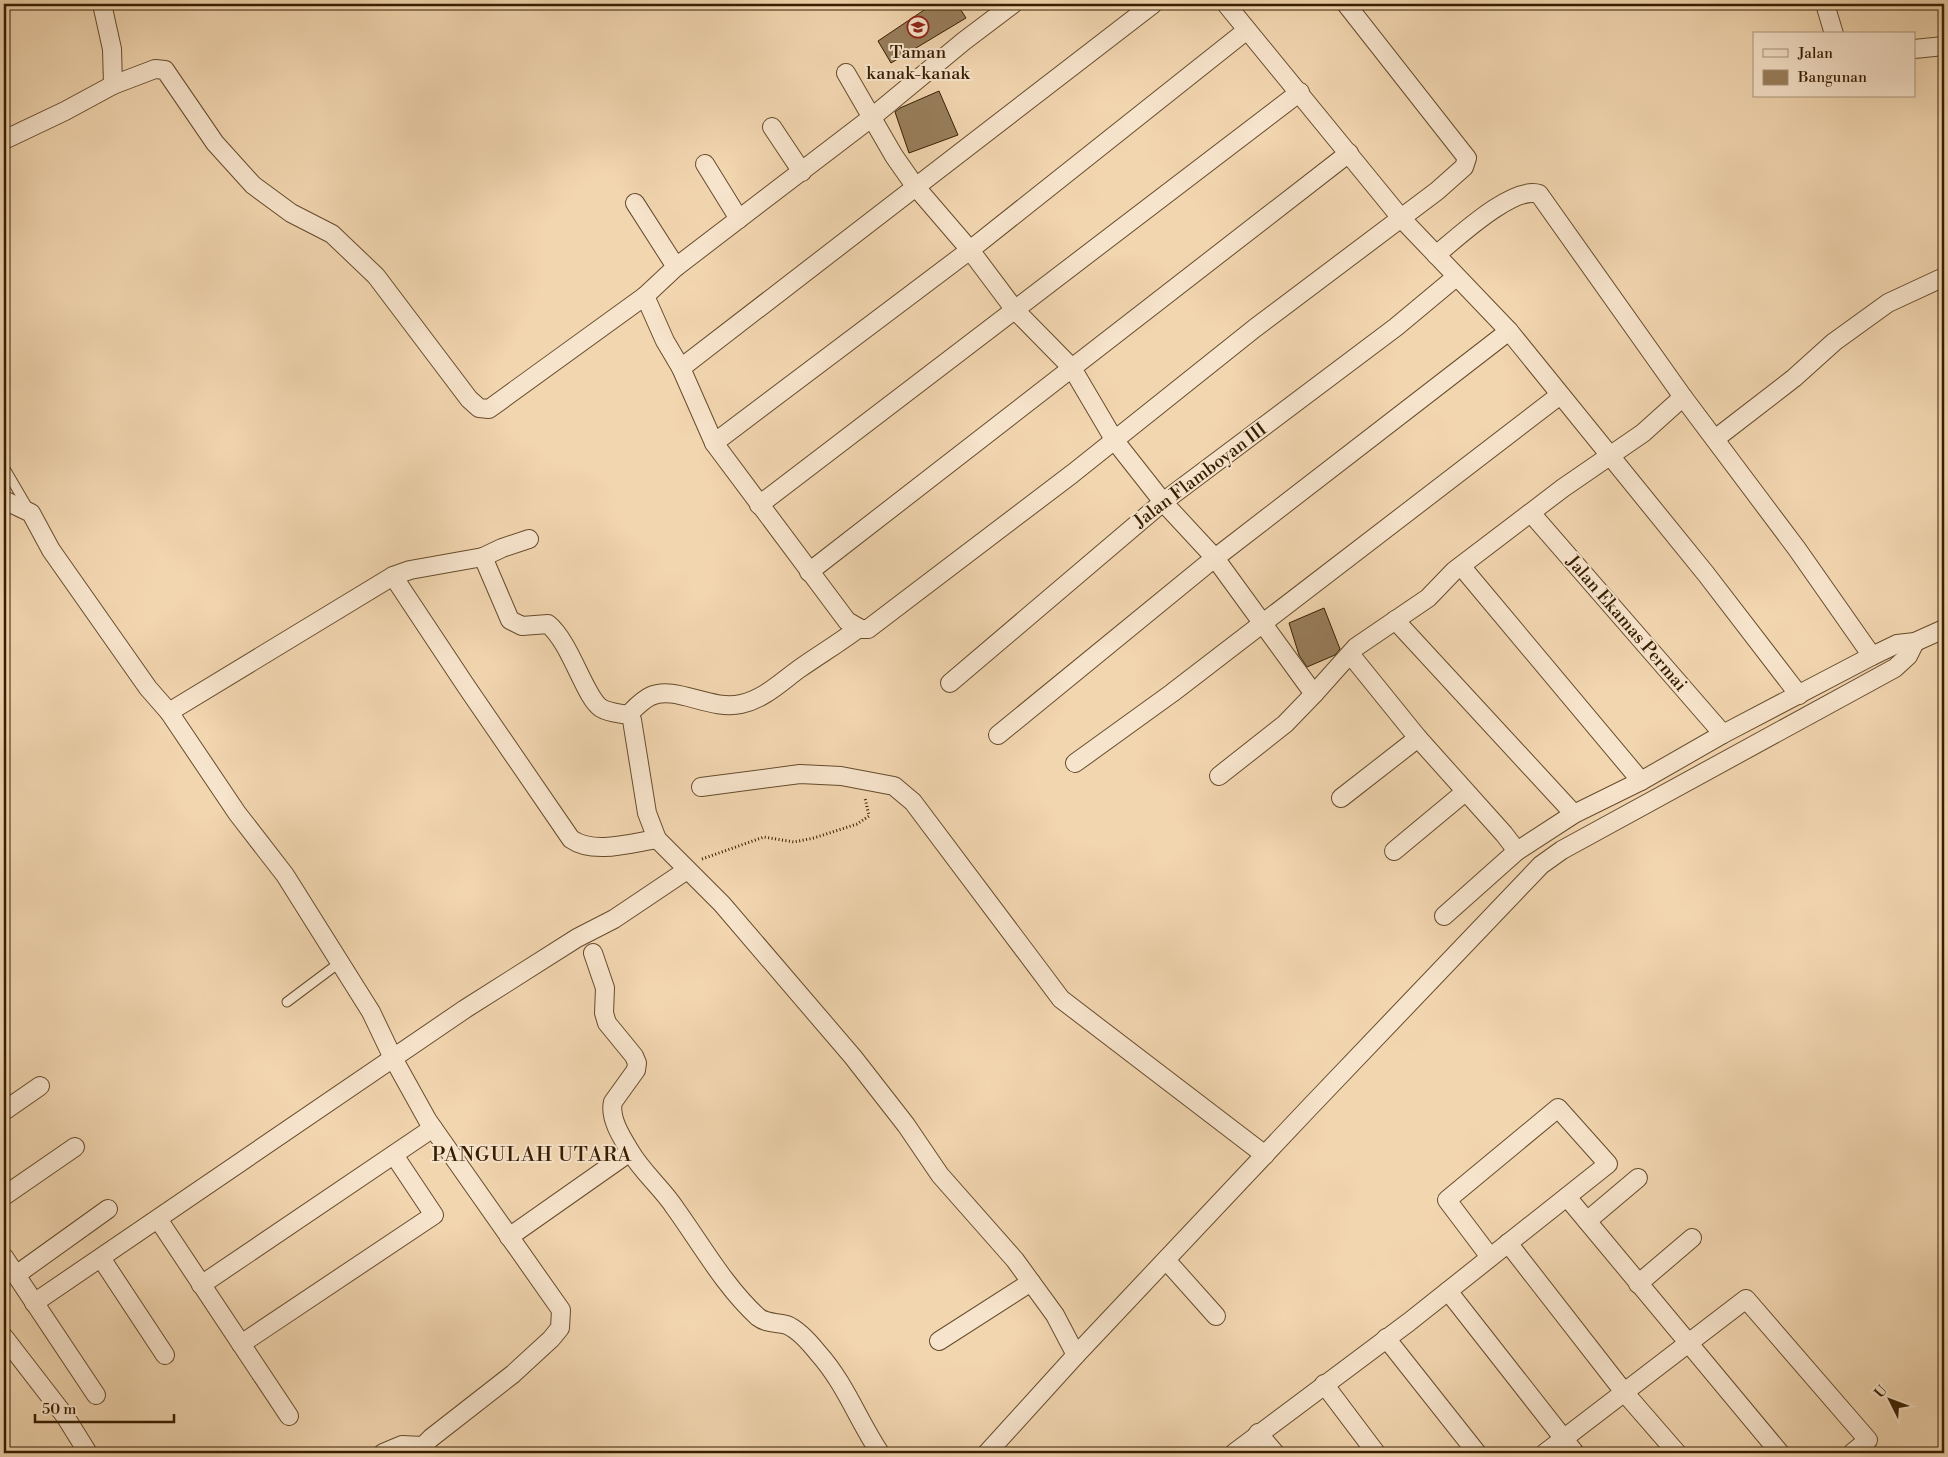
<svg xmlns="http://www.w3.org/2000/svg" width="1948" height="1457" font-family="'Libre Bodoni',serif">
<rect width="100%" height="100%" fill="#f2d6b0"/>
<filter id="stains"><feTurbulence type="fractalNoise" baseFrequency=".004" numOctaves="4"/><feColorMatrix values="0 0 0 0 .2 0 0 0 0 .09 0 0 0 0 .02 0 0 0 .5 -.17"/></filter>
<radialGradient id="worn" r=".72"><stop offset=".6" stop-color="#630" stop-opacity="0"/><stop offset="1" stop-color="#630" stop-opacity=".3"/></radialGradient>
<g fill="#987e5c" stroke="#371e00">
<path d="M933,4H957L966,18L891,63L878,41Z"/>
<path d="M939,91L958,135L909,153L895,112L900,108Z"/>
<path d="M1324,608L1340,649L1335,655L1307,667L1299,655L1289,623Z"/>
</g>
<g fill="none" stroke-linecap="round" stroke-linejoin="round">
<g stroke="#664c2c" stroke-width="11">
<g id="service">
<path d="M4,467L28,508"/>
<path d="M287,1002L339,963"/>
</g>
</g>
<g stroke="#664c2c" stroke-width="20">
<g id="minor">
<path d="M1226,4L1401,218L1509,331L1706,574L1799,695"/>
<path d="M1825,4L1834,34"/>
<path d="M1914,49L1944,46"/>
<path d="M846,73L894,156L915,186L970,250L1015,310L1072,368L1115,441L1163,502L1215,558L1314,694L1285,724L1219,776"/>
<path d="M113,85L155,69L165,70L215,143L253,185L291,213L332,234L376,276L469,399L479,408L489,409L645,296L676,267L871,118L964,41L1013,4"/>
<path d="M772,127L802,172"/>
<path d="M4,140L65,111L113,85L112,49L102,4"/>
<path d="M705,164L739,219"/>
<path d="M635,203L676,267"/>
<path d="M1436,255C1457,238 1513,185 1539,194L1683,397L1797,549L1872,656"/>
<path d="M645,296L665,341L681,368L714,443L847,621L861,629H868L1072,474L1255,328L1437,191L1464,167L1467,158L1463,153L1346,4"/>
<path d="M681,368L1153,4"/>
<path d="M1715,439L1794,378L1834,342L1888,303L1944,277"/>
<path d="M714,443L970,250L1247,30"/>
<path d="M4,500L31,513L51,550L77,587L148,688L169,712L237,813L285,875L371,1012L393,1058L428,1121L561,1310L560,1328L551,1339L513,1374L431,1438L423,1446V1453"/>
<path d="M759,505L1300,92"/>
<path d="M1531,513L1723,734"/>
<path d="M483,557L510,620L522,626L548,624C571,643 585,698 601,708C609,713 619,713 628,715L632,720L647,813L657,839L722,904L853,1057L906,1125L940,1175L1015,1260L1055,1315L1076,1355"/>
<path d="M1461,566L1641,781"/>
<path d="M809,572L1349,153"/>
<path d="M393,576L466,686L571,839C594,855 631,843 657,839"/>
<path d="M1395,620L1574,814"/>
<path d="M1350,654L1418,738"/>
<path d="M950,683L1163,502L1396,327L1456,277"/>
<path d="M1314,694L1356,647L1428,598L1454,571L1563,488L1643,433L1683,397"/>
<path d="M169,712L393,576L410,570L483,557L502,548L529,539"/>
<path d="M628,715C635,708 642,700 651,696C675,685 711,711 741,704C764,699 781,682 799,669C819,655 839,643 859,628"/>
<path d="M998,735L1206,565L1509,331"/>
<path d="M1075,763L1172,693L1560,395"/>
<path d="M701,787L800,774L841,776L894,786L913,802L1061,999L1265,1155"/>
<path d="M1341,798L1418,738L1504,834L1517,851L1444,916"/>
<path d="M1394,851L1465,792"/>
<path d="M1517,851L1574,814L1641,781L1723,734L1872,656L1897,644L1915,642L1944,629"/>
<path d="M593,953L605,988L604,1013L607,1023L634,1056L637,1063L636,1070L613,1102C609,1118 622,1138 630,1151C642,1172 662,1188 675,1208C701,1244 725,1287 758,1317C767,1324 777,1322 787,1325C799,1330 810,1343 818,1353C845,1383 858,1420 880,1453"/>
<path d="M4,1111L40,1086"/>
<path d="M4,1196L75,1147"/>
<path d="M1567,1197L1780,1453"/>
<path d="M158,1219L289,1416"/>
<path d="M1587,1221L1638,1178"/>
<path d="M509,1237L630,1152"/>
<path d="M1508,1243L1624,1392L1677,1453"/>
<path d="M4,1257L96,1395"/>
<path d="M101,1258L165,1355"/>
<path d="M1166,1260L1216,1316"/>
<path d="M16,1275L108,1209"/>
<path d="M1638,1284L1692,1238"/>
<path d="M201,1285L433,1128"/>
<path d="M1448,1291L1575,1453"/>
<path d="M34,1303L465,1009L577,938L614,919L687,870"/>
<path d="M4,1337L65,1416L88,1453"/>
<path d="M1386,1338L1477,1453"/>
<path d="M939,1341L1031,1282"/>
<path d="M241,1344L434,1215L394,1155"/>
<path d="M1324,1384L1376,1453"/>
<path d="M1258,1433L1275,1453"/>
<path d="M383,1453L402,1445L423,1446"/>
<path d="M987,1453L1076,1355L1307,1110L1541,865L1562,850L1895,668L1908,656L1915,642"/>
<path d="M1234,1453L1409,1322L1608,1164L1558,1108L1447,1200L1490,1257"/>
<path d="M1545,1453L1746,1299L1868,1440L1852,1453"/>
</g>
</g>
<path stroke="#371e00" stroke-width="3" stroke-dasharray="1 2.5" stroke-linecap="butt" d="M702,859L764,837L794,842L814,838L857,824L869,816L865,798"/>
<use href="#service" stroke="#f7e4cc" stroke-width="9"/>
<use href="#minor" stroke="#f7e4cc" stroke-width="18"/>
</g>
<defs>
<g id="school-ring" transform="scale(1.125)"><circle r="9.5" fill="#f7e4cc" stroke="#8f2418" stroke-width="1.5"/><path d="M0-5L7-2L0 1L-7-2ZM-4 1L0 2.5L4 1V4Q0 6-4 4Z" fill="#8f2418"/></g>
</defs>
<g fill-rule="evenodd">
<use href="#school-ring" x="918" y="27"/>
</g>
<g text-anchor="middle" stroke-width="4" stroke-linejoin="round" paint-order="stroke">
<g font-size="18" fill="#371e00" stroke="#f7e4cc">
<text x="918" y="58">Taman<tspan x="918" dy="21">kanak-kanak</tspan></text>
</g>
<g font-size="18" fill="#371e00" stroke="#f7e4cc">
<text transform="translate(1200 475) rotate(-37)" y="6">Jalan Flamboyan III</text>
<text transform="translate(1627 623) rotate(49)" y="6">Jalan Ekamas Permai</text>
</g>
<g font-size="20" letter-spacing="1" fill="#371e00" stroke="#f7e4cc">
<text x="532" y="1161">PANGULAH UTARA</text>
</g>
</g>
<rect width="1948" height="1457" fill="none" stroke="#f2d6b0" stroke-width="20"/>
<rect x="5" y="5" width="1938" height="1447" fill="none" stroke="#371e00" stroke-width="2.5"/>
<rect x="10" y="10" width="1928" height="1437" fill="none" stroke="#371e00"/>
<rect x="1753" y="32" width="162" height="65" fill="#f7e4cc" stroke="#aa957a"/>
<rect x="1763" y="49" width="25" height="8" fill="#f7e4cc" stroke="#aa957a"/>
<text x="1798" y="58" font-size="15" fill="#371e00">Jalan</text>
<rect x="1763" y="70" width="25" height="15" fill="#987e5c" stroke="#aa957a"/>
<text x="1798" y="82" font-size="15" fill="#371e00">Bangunan</text>
<g transform="translate(1890 1400) rotate(312)" stroke="#f7e4cc" stroke-width="4" paint-order="stroke">
<path d="M0-4L9 19L0 12L-9 19Z" fill="#371e00"/>
<text y="-8" font-size="14" font-weight="bold" text-anchor="middle" fill="#371e00">U</text>
</g>
<path d="M35 1414v8h139v-8" fill="none" stroke="#371e00" stroke-width="2.5"/>
<text x="42" y="1414" font-size="15" fill="#371e00" stroke="#f7e4cc" stroke-width="4" paint-order="stroke">50 m</text>
<rect width="100%" height="100%" filter="url(#stains)"/>
<rect width="100%" height="100%" fill="url(#worn)"/>
</svg>
